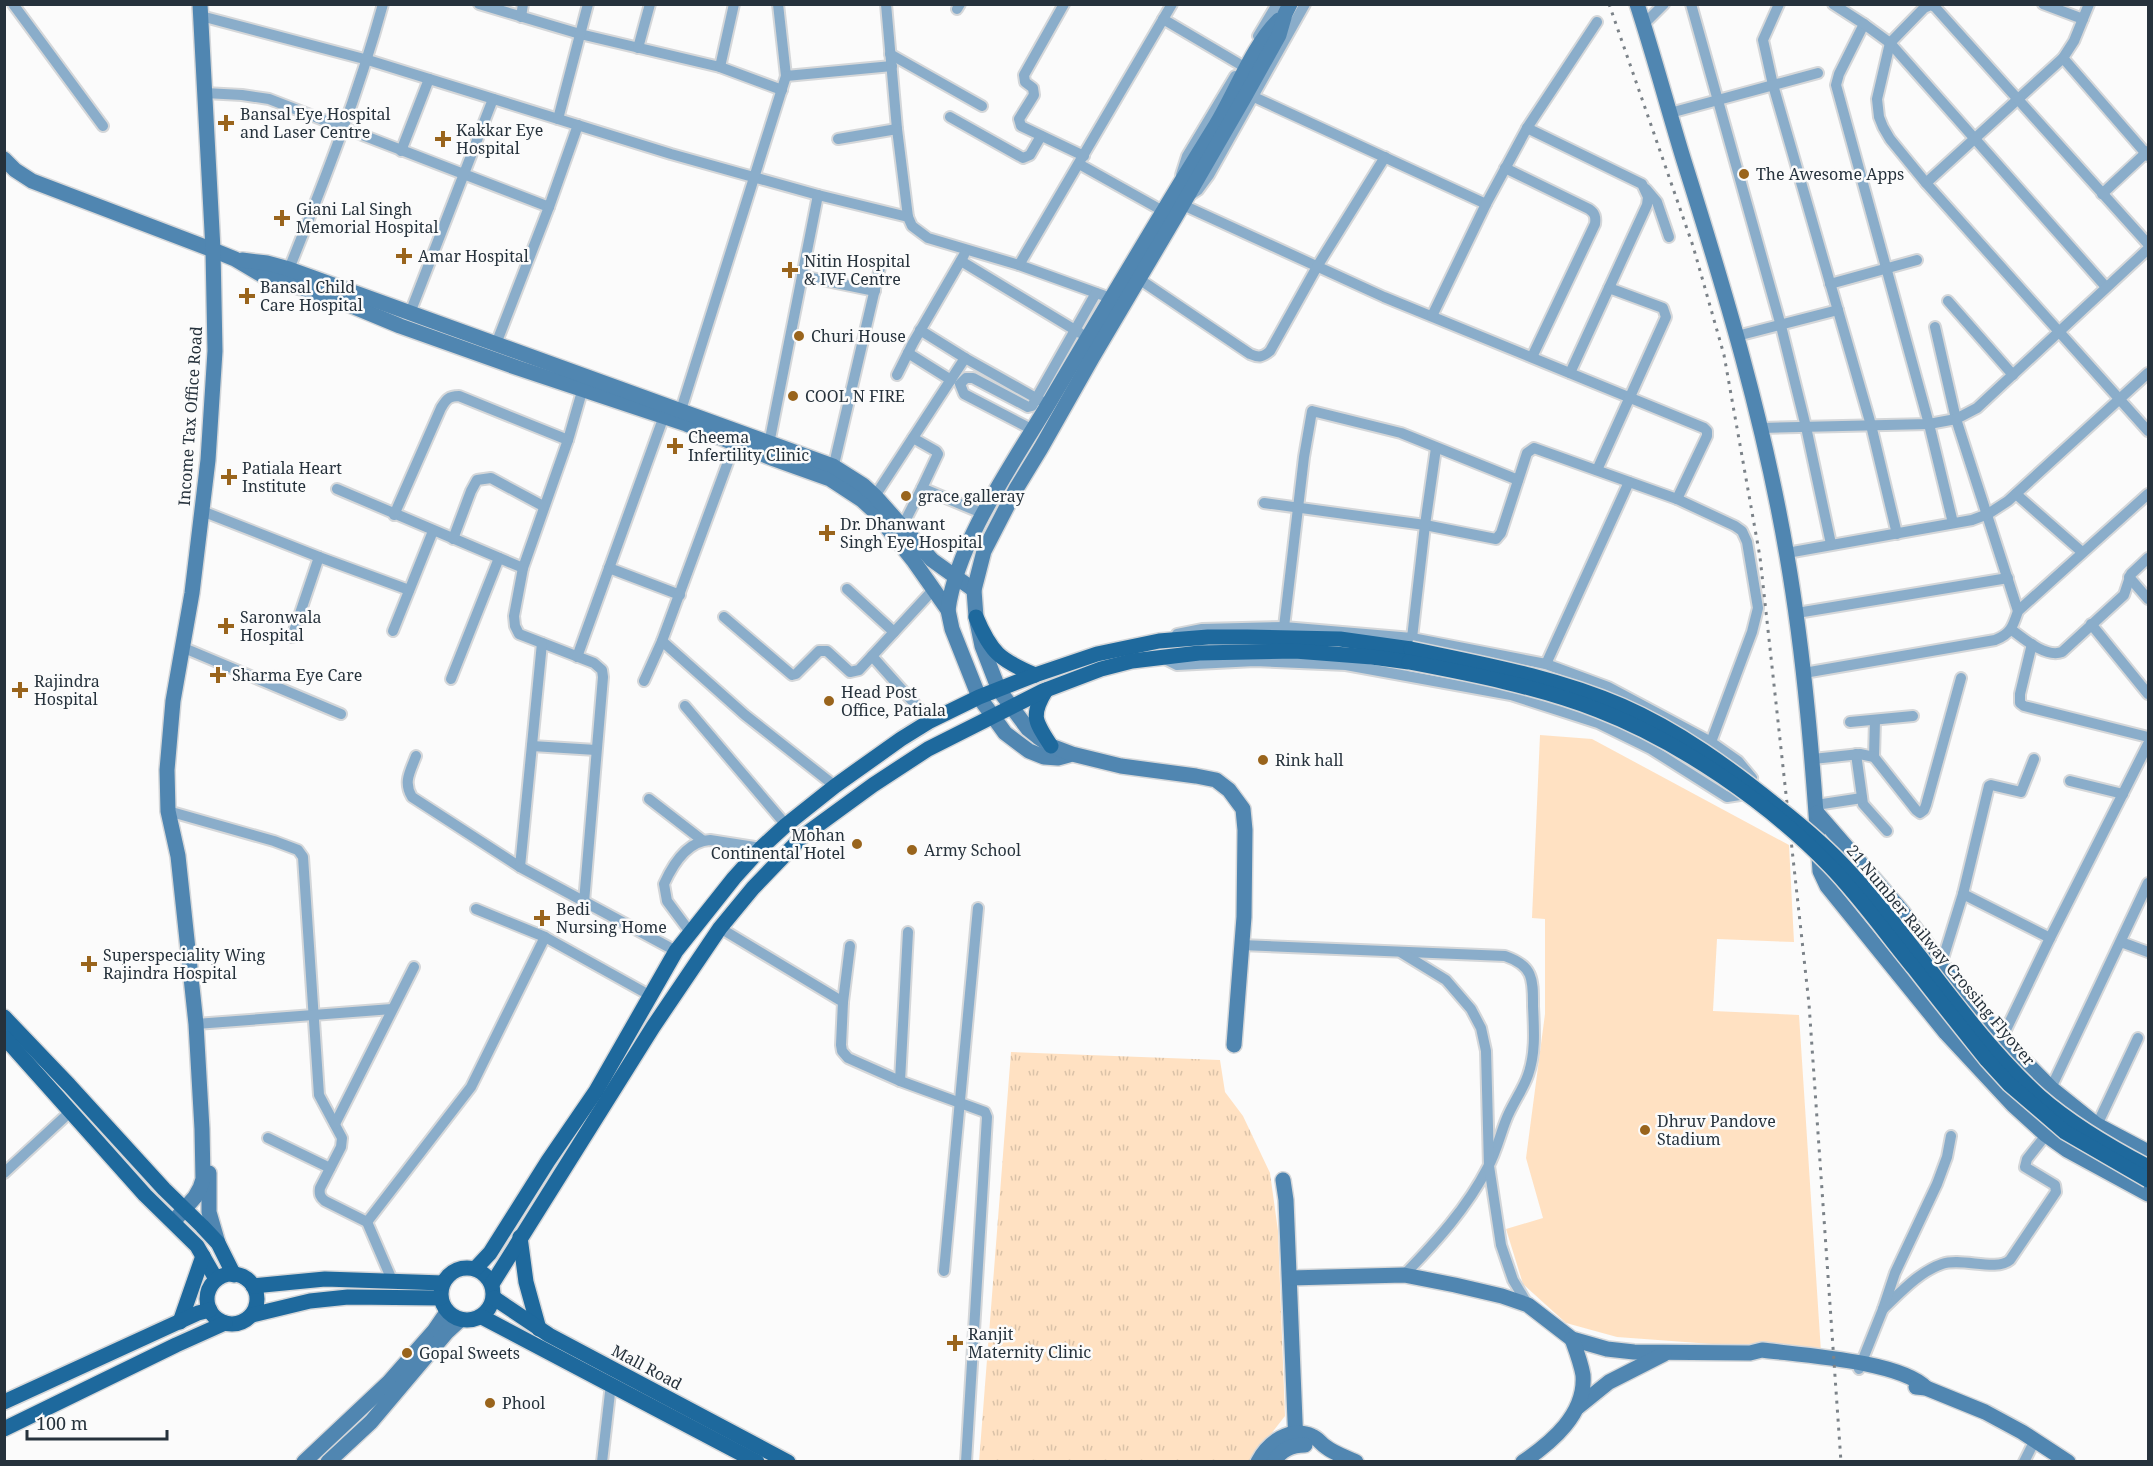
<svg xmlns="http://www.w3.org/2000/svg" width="2153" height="1466" font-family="'Noto Serif',serif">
<defs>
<pattern id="grass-tufts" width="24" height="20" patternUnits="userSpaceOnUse" patternTransform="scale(1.5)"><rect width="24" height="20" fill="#ffe1c2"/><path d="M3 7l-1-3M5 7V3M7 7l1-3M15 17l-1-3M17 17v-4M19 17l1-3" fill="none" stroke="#dac2a8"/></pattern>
</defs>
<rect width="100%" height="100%" fill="#fbfbfb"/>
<path fill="url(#grass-tufts)" d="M1011,1052L1220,1060L1225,1092L1243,1116L1270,1173L1278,1231L1285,1416L1250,1461L979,1462Z"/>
<path fill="#ffe1c2" d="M1540,735L1592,739L1789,845L1794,942L1717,939L1713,1011L1799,1015L1821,1352L1617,1337L1566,1323L1523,1284L1506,1229L1543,1218L1526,1158L1545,1014V919L1532,918Z"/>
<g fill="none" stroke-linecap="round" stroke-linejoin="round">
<g stroke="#d5d7d9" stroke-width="14">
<g id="street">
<path d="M13,4L103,126"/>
<path d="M479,4L580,34L720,67L734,4"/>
<path d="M778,4L786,76L892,66"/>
<path d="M886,4L897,129L908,217"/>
<path d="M1064,4L1024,75L1025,82L1033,88L1034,95L1019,119L1021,126L1084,156"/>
<path d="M1691,4L1781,326L1806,427L1831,544"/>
<path d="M1779,4L1763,40L1773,85L1871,425L1897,534"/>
<path d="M1833,4L1864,24L1839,74L1836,85L1929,424L1953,523"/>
<path d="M2043,4L2083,19"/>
<path d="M957,9L960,4"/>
<path d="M201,16L368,60L671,154L818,195L908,217L912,226L928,238L1019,265L1116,300"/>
<path d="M521,17L523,4"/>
<path d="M1163,19L1241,65"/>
<path d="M1644,24L1664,4"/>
<path d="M1864,24L1890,43L2106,287"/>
<path d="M1258,36L1277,4"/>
<path d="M638,48L650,4"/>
<path d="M890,54L982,106"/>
<path d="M2063,58L2148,156"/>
<path d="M720,67L782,90"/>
<path d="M205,93L242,95L269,99L549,207L496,344"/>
<path d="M1254,97L1486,204"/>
<path d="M1670,113L1818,73"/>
<path d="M950,117L1023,158L1030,155L1041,136"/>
<path d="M558,119L588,4"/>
<path d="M1527,128L1642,184L1648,197L1647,205L1570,373"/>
<path d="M838,139L897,129"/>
<path d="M401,151L429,79"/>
<path d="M1079,164L1163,211"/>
<path d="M1505,168L1589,209C1595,213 1596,217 1595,224L1532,357"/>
<path d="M1181,175L1187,156L1235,76"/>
<path d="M1926,183L2063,58L2074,41L2089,4"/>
<path d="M1646,189L1657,202L1669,237"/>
<path d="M1192,194L1198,190L1209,175L1305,4"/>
<path d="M2102,194L2148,151"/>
<path d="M1183,205L1384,297L1704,428L1707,431V436L1677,499"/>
<path d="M549,207L578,125"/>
<path d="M2148,244L1935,7L1931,5L1924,8L1890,43L1877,99L1879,117L1883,127L1890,139L1926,183L2148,431"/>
<path d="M961,261L1080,333"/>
<path d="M1019,265L1172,4"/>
<path d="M289,269C324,182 358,95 383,4"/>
<path d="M802,276L875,291"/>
<path d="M1139,279L1250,354C1259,358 1263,357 1270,351L1318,265L1385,157"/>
<path d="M1830,284L1917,260"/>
<path d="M1948,301L2013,375"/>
<path d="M410,313L493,99"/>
<path d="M1432,316L1486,204L1527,128L1597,22"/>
<path d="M1935,327L1956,419L2018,611"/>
<path d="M1737,336L1838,310"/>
<path d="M908,353L951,380"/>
<path d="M965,358L1043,402"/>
<path d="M897,375L913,343L964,255"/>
<path d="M583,388L568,440L523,568L514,616L515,626L519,634L594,663L602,670L603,677L584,902"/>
<path d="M681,410L786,76"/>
<path d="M1761,428L1929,424L1956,419L1977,408L2148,249"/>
<path d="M1033,430L964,394L960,384L966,378H973L1028,407L1032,406L1096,293"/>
<path d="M913,438L936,451L938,454L922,488L984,514"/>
<path d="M769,444L818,195"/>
<path d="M1597,470L1666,317L1663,308L1609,288"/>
<path d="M832,473L881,263"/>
<path d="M337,489L523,568"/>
<path d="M2016,494L2082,552"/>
<path d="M875,496L965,358L920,330"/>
<path d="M1264,503L1425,525L1496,539L1501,533L1527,453L1534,448L1677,499L1735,526L1742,531L1747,542L1758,608L1752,632L1711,742"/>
<path d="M202,511L319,557"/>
<path d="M394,515L441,408C446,400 448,396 459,396L568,440"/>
<path d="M902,527L922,488"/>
<path d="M453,539L471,491L477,480L491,478L543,506"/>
<path d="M1787,553L1972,520L1988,514L2008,501L2148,373"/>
<path d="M609,568L680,595"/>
<path d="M2129,577L2148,599"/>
<path d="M847,589L894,632"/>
<path d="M1797,613L2008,578"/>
<path d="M724,617L792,675L796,674L819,651H827L850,672L859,670L872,656"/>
<path d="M2091,624L2148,694"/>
<path d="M1284,627L1304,457L1312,411L1401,433L1518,480"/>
<path d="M2012,630C2024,639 2046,658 2062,652L2124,595L2131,574L2148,558"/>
<path d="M393,631L433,531"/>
<path d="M1177,634L1202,629L1284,627L1412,638L1425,525L1436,448"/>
<path d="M292,637L319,557L409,590"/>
<path d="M662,641L745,715L835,786"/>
<path d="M2032,644L2020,694V703L2024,706L2148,737"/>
<path d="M184,648L341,714"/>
<path d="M577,657L664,416"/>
<path d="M1163,658L1177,665L1255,661L1346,665L1511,695L1598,723L1651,749L1727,797L1740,795L1752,778L1738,761L1711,742L1608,687L1546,664L1412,638"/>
<path d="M1546,664L1629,482"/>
<path d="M1804,673L1995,640C2011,634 2013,626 2018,611L2148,494"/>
<path d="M451,679L499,558"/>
<path d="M644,681L662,641L735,443"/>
<path d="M685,706L786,825"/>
<path d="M930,721L872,656L933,590"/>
<path d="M1850,722L1913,716"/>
<path d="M532,746L596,750"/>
<path d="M1856,754L1863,804L1887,831"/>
<path d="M416,756C410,772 403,782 412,797L520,867L676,951"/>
<path d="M1874,757L1875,720"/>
<path d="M1813,759L1860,754L1874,757L1916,810L1920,813L1924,810L1926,805L1961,678"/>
<path d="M2070,781L2123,794"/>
<path d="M649,799L702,840"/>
<path d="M1816,805L1862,798"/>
<path d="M168,811L274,841L298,850L303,857L319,1095L342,1138L341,1147L320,1188C319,1194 320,1197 325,1201L367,1222L392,1280"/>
<path d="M520,867L542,643"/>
<path d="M1963,894L2050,938"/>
<path d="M476,909L545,937L651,996"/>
<path d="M720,928L843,1002L841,1045L842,1051L848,1058L900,1081L985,1112L987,1117L966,1462"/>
<path d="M690,932L667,901L664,884C673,864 688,841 710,840L761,848"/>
<path d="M2121,942L2148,952"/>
<path d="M1241,945L1505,956C1534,966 1533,980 1533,1006C1534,1028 1536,1053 1528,1075C1523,1090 1512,1104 1506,1120C1500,1135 1496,1153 1488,1167C1467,1208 1436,1242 1404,1275"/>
<path d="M1402,953L1446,980L1471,1009L1481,1028L1486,1051L1489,1166L1501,1245L1513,1280L1528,1305"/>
<path d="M1941,965L1963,894L1989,786L1991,785L2021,792L2034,759"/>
<path d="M843,1002L850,946"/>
<path d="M196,1024L392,1009"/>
<path d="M2002,1038L2050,938L2148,744"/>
<path d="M900,1081L908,932"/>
<path d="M2051,1088L2148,883"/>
<path d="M335,1124L414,967"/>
<path d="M2097,1125L2138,1038"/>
<path d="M268,1138L330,1168"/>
<path d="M4,1173L70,1112"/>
<path d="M367,1222L471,1087L545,937"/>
<path d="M944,1271L978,908"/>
<path d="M1883,1309C1901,1292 1919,1272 1942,1264C1962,1257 1996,1272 2010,1260L2056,1192L2055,1185L2025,1167L2027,1159L2046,1135"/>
<path d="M1859,1369L1883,1309L1895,1273L1937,1184L1947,1157L1951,1136"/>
<path d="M602,1462L611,1384"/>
<path d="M2024,1462L2035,1440"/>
</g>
</g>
<g stroke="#d5d7d9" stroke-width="18">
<g id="secondary">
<path d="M1637,4C1654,56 1668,109 1684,161C1725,291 1764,421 1787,556C1805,660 1813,765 1820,871L1827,886L1946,1033L2013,1105L2046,1135L2067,1150L2148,1194"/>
<path d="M4,159L15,170L32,181L213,250L235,259L262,275L335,299L400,326L518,368L686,424L774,459L830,479L862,500L874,511L913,560L948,610L952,629L979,697L1005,733L1029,751L1044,757L1058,758L1069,755"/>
<path d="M242,260L267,263L289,269L833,466L863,485L875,496L932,560L974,590"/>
<path d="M948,610C957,542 1014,462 1049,403C1104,310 1159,217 1216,125C1235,94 1253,45 1279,20"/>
<path d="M1817,813L1901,910L1964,994L2002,1038L2051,1088L2097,1125L2148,1152"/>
<path d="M1234,1045L1244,917L1245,830L1243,809L1229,790L1216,780L1196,776L1121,766L1072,754L1051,746L1038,737L1028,729L999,690L982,646L976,617L974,590L984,551L1016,489L1041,448L1092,358L1176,216L1244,98L1279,35L1285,14L1290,4"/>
<path d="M209,1173V1212L218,1243"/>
<path d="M1283,1180L1286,1200L1296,1445"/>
<path d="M174,1221L195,1197L200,1188L203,1179L202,1129L196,1024L178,856L168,811L167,770L173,701L192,593L208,460L215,351L213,250L200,4"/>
<path d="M1290,1278L1404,1275L1455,1285L1502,1296L1528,1305L1572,1339L1607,1349L1634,1352L1750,1353L1762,1350C1800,1355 1900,1361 1926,1388"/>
<path d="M1916,1387L1926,1388L1985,1412L2022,1432L2068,1462"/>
<path d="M1578,1407L1609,1382L1664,1354"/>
<path d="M304,1462L389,1382L434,1331L447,1312"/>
<path d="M328,1462L371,1422L447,1332L460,1320"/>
<path d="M1258,1462C1268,1443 1290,1426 1312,1436C1318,1438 1321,1444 1326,1447C1335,1454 1346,1457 1356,1462"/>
<path d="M1274,1462C1281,1449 1292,1445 1305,1445"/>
<path d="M1523,1462C1552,1442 1586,1414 1583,1375C1581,1363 1576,1350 1572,1339"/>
</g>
</g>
<g stroke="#d5d7d9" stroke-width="18">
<g id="primary">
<path d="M976,617C991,653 1000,660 1035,675"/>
<path d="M1046,690C1030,716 1035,721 1051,746"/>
<path d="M4,1017L69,1085L164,1189L202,1226L218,1243L234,1275"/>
<path d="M4,1037L145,1195L197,1246L216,1279"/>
<path d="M520,1237L526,1282L539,1329"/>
<circle cx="467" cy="1294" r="26"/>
<path d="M475,1269L490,1253L548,1161L596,1091L676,951L734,878L761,848L786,825L835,786L901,739L930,721L979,697L1035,675L1097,654L1159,641L1208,637H1247L1340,639L1411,649"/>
<circle cx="232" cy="1299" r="25"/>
<path d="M492,1284L653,1027L720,928L753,888L803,836L873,785L928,749L1043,691L1101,669L1132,661L1199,653L1295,651L1372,657L1409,662"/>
<path d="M253,1286L325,1279L443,1283"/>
<path d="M494,1298L549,1335L788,1462"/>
<path d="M252,1315L310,1301L348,1297L441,1298"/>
<path d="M482,1317L757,1462"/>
<path d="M180,1322L203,1256"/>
<path d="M4,1402L198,1313L210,1310"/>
<path d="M4,1429L176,1345L225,1323"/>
</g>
</g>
<use href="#street" stroke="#8aadca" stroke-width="10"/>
<use href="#secondary" stroke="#5086b1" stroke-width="15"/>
<use href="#primary" stroke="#1e699d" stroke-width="15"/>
<path stroke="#7b8288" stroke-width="3" stroke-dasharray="3 6" stroke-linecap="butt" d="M1609,4L1693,246L1724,355L1760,557L1809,1004L1841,1462"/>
<g stroke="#d5d7d9" stroke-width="18" stroke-linecap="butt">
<g id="primary-bridge">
<path d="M1411,649C1482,664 1555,677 1622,706C1679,731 1730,768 1778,807C1802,826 1826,846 1847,869C1915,941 1966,1029 2039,1096C2072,1125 2110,1147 2148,1167"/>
<path d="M1409,662C1472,674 1539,687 1598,710C1679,741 1770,804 1830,866C1861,898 1886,934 1914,968C1938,999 1963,1030 1987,1060L2009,1084L2065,1132L2148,1180"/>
</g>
</g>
<use href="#primary-bridge" stroke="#1e699d" stroke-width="15"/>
</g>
<g fill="#99641c" stroke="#fbfbfb" stroke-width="2">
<path d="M223 114h6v6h6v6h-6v6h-6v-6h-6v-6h6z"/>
<path d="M440 130h6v6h6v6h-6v6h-6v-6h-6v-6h6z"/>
<circle cx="1744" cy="174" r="6"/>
<path d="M279 209h6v6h6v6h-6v6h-6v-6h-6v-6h6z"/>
<path d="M401 247h6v6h6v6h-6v6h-6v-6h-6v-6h6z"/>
<path d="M787 261h6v6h6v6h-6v6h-6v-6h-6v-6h6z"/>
<path d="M244 287h6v6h6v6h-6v6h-6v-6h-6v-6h6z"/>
<circle cx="799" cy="336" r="6"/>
<circle cx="793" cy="396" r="6"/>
<path d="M672 437h6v6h6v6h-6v6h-6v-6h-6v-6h6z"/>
<path d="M226 468h6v6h6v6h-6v6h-6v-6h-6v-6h6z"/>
<circle cx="906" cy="496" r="6"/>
<path d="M824 524h6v6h6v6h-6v6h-6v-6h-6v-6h6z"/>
<path d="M223 617h6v6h6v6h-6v6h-6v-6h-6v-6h6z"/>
<path d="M215 666h6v6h6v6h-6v6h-6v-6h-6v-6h6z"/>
<path d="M17 681h6v6h6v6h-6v6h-6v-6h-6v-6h6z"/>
<circle cx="829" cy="701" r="6"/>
<circle cx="1263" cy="760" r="6"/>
<circle cx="857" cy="844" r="6"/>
<circle cx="912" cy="850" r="6"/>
<path d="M539 909h6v6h6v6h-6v6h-6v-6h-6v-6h6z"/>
<path d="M86 955h6v6h6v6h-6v6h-6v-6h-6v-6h6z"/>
<circle cx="1645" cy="1130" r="6"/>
<path d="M952 1334h6v6h6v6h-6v6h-6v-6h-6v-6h6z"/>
<circle cx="407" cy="1353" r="6"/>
<circle cx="490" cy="1403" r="6"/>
</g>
<g text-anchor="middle" stroke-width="5" stroke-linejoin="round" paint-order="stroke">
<g font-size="16" fill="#26323c" stroke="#fbfbfb" text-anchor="start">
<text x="240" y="120">Bansal Eye Hospital<tspan x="240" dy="18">and Laser Centre</tspan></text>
<text x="456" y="136">Kakkar Eye<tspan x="456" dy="18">Hospital</tspan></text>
<text x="1756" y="180">The Awesome Apps</text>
<text x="296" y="215">Giani Lal Singh<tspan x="296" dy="18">Memorial Hospital</tspan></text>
<text x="418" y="262">Amar Hospital</text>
<text x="804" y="267">Nitin Hospital<tspan x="804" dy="18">&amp; IVF Centre</tspan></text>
<text x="260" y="293">Bansal Child<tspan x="260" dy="18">Care Hospital</tspan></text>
<text x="811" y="342">Churi House</text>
<text x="805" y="402">COOL N FIRE</text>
<text x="688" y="443">Cheema<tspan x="688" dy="18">Infertility Clinic</tspan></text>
<text x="242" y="474">Patiala Heart<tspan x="242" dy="18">Institute</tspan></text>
<text x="918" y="502">grace galleray</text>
<text x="840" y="530">Dr. Dhanwant<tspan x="840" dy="18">Singh Eye Hospital</tspan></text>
<text x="240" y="623">Saronwala<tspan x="240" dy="18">Hospital</tspan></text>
<text x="232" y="681">Sharma Eye Care</text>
<text x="34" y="687">Rajindra<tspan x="34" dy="18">Hospital</tspan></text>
<text x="841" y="698">Head Post<tspan x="841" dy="18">Office, Patiala</tspan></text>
<text x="1275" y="766">Rink hall</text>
<text x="845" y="841" text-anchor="end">Mohan<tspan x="845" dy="18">Continental Hotel</tspan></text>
<text x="924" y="856">Army School</text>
<text x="556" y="915">Bedi<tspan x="556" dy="18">Nursing Home</tspan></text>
<text x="103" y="961">Superspeciality Wing<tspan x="103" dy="18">Rajindra Hospital</tspan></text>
<text x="1657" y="1127">Dhruv Pandove<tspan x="1657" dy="18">Stadium</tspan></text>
<text x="968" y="1340">Ranjit<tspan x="968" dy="18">Maternity Clinic</tspan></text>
<text x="419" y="1359">Gopal Sweets</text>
<text x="502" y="1409">Phool</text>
</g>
<g font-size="16" fill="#26323c" stroke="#fbfbfb">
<text transform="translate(190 416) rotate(-86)" y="6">Income Tax Office Road</text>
<text transform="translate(1941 955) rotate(50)" y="6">21 Number Railway Crossing Flyover</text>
<text transform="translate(647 1367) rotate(28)" y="6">Mall Road</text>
</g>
</g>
<rect width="2153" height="1466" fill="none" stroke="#26323c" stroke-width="12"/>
<path d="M27 1430v9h140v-9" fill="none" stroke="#26323c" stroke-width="3"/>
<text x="36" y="1430" font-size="18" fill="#26323c" stroke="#fbfbfb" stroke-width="4.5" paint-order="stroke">100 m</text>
</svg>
